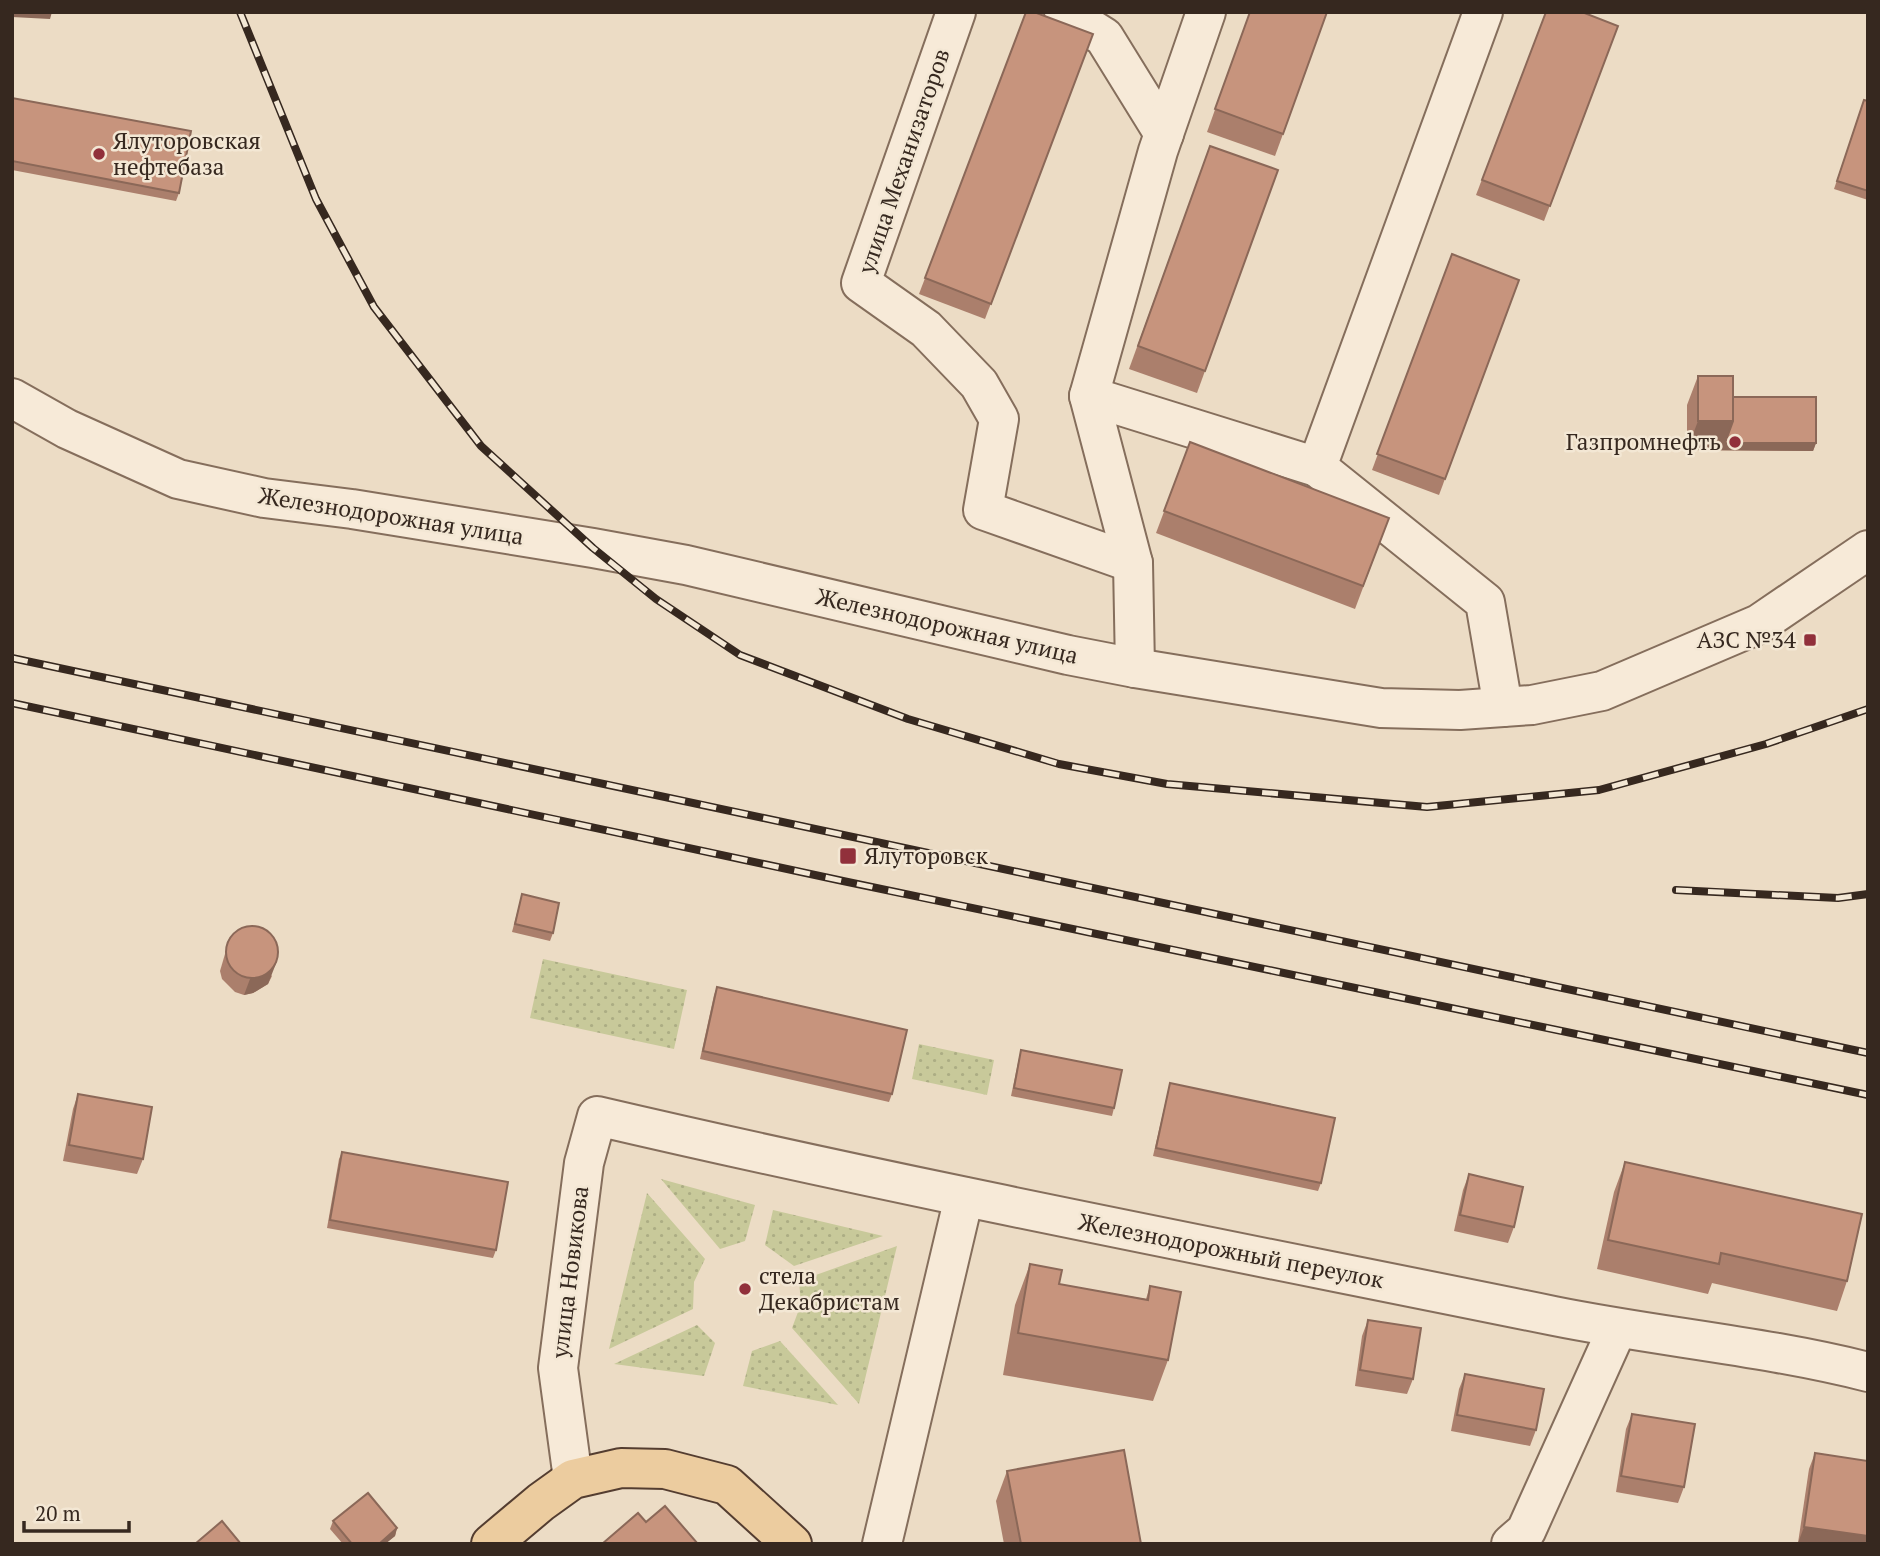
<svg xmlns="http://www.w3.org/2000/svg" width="1880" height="1556" font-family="'PT Serif',serif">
<defs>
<pattern id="grass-dots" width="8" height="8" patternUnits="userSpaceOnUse" patternTransform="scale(1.75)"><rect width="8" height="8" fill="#c8c99a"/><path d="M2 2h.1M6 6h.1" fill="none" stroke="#acad84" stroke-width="1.8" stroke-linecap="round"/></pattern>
</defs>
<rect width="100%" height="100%" fill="#ecdcc5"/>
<g fill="url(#grass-dots)">
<path d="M543,959L687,990L674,1049L530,1018Z"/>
<path d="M919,1044L994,1060L987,1095L912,1079Z"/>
<path d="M661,1179L755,1205L745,1241L720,1249Z"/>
<path d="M647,1193L705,1259L694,1282L693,1309L609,1349Z"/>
<path d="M773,1210L883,1236L794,1266L765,1245Z"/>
<path d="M897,1246L859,1404L792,1328L801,1304L799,1281Z"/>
<path d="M697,1325L715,1343L704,1376L614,1364Z"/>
<path d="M780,1341L838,1405L743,1386L752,1351Z"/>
</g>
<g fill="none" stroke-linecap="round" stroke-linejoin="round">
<g stroke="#856e5c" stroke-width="42">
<g id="minor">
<path d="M956,12L861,283L926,329L979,384L999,419L983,510L1133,563"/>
<path d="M1064,12L1104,37L1164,134"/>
<path d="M1483,12L1317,467L1485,602L1503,707"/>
<path d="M1089,396L1317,467"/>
<path d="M12,398L67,429L178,479L264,498L352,509L593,548L686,565L1068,655L1135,668L1381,708L1460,710L1532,705L1602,691L1759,624L1868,550"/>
<path d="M1135,668L1133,563L1089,396L1158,151L1206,12"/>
<path d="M573,1479L558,1368L584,1163L597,1116C914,1190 1234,1251 1554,1316C1658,1337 1765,1346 1868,1372"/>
<path d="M882,1544L964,1197"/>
<path d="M1511,1544L1526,1531L1617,1329"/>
</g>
</g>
<g stroke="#543d30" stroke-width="42">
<path id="major" d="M491,1544L541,1502L573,1479L621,1468L665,1469L727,1485L792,1544"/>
</g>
<use href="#minor" stroke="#f7ead8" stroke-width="38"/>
<use href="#major" stroke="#eccc9f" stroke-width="38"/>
<g stroke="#36281f" stroke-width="8">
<g id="rail">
<path d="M240,12L316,199L374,307L481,446L593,548L656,599L740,655L908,719L1059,764L1167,784L1427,807L1599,790L1766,744L1868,709"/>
<path d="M12,658L1868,1053"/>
<path d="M12,703L843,881L1868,1095"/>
<path d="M1676,890L1838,898L1868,894"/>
</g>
</g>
<use href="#rail" stroke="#f3e7d4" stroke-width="5" stroke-dasharray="16" stroke-linecap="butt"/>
</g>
<g fill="#ab7f6c">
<path d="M1026,12L1093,34L985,319L919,294Z"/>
<path d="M1250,12L1283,134L1275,156L1207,132Z"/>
<path d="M1546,12L1618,26L1544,221L1476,195Z"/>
<path d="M12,98L179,193L176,201L12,170Z"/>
<path d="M1864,100L1868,101V200L1834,189Z"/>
<path d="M1210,146L1278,170L1197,393L1129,369Z"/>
<path d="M1452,254L1519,280L1439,495L1372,470Z"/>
<path d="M1698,376L1733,397L1816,443L1813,451L1687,450V405Z"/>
<path d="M1190,442L1389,518L1355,609L1156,533Z"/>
<path d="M522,894L553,933L550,941L512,932Z"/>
<path d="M230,937L272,976L268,984L253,993L244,995L235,992L222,979L220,971Z"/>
<path d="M717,987L892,1094L889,1102L700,1059L714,995Z"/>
<path d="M1021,1050L1114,1108L1112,1116L1011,1096L1019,1058Z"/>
<path d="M1170,1083L1321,1183L1318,1191L1153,1156L1168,1091Z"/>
<path d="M78,1094L143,1159L137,1174L63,1161L73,1109Z"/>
<path d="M342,1152L496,1250L493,1258L327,1228L339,1159Z"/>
<path d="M1625,1162L1847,1281L1837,1311L1712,1283L1708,1294L1597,1269L1614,1192Z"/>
<path d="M1469,1174L1514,1227L1508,1243L1454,1231L1463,1190Z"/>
<path d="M1030,1264L1059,1284L1146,1299L1150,1286L1168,1360L1153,1401L1003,1375L1015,1305Z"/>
<path d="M1368,1320L1413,1379L1407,1394L1355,1386L1362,1336Z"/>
<path d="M1465,1374L1536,1430L1530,1446L1451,1431L1459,1389Z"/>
<path d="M1632,1414L1684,1487L1678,1503L1616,1492L1626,1429Z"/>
<path d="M1815,1453L1868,1461L1798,1543L1809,1469Z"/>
<path d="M1007,1471L1141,1544H1004L996,1501Z"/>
<path d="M333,1521L397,1528L395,1536L385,1544H343L330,1529Z"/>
</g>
<g fill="#8b6858">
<path d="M12,12H52L50,19L12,17Z"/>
<path d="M1698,421H1733L1816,443L1813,451L1687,450Z"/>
<path d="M277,961L268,984L253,993L244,995L250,979Z"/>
<path d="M1804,1527L1868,1536V1544L1798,1543Z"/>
<path d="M397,1528L395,1536L385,1544H379Z"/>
</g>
<g fill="#c7947d" stroke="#8b6858" stroke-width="2">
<path d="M1026,12H1034L1093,34L991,304L925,278Z"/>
<path d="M1250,12H1327L1283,134L1215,109Z"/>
<path d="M1546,12H1582L1618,26L1550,206L1482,180Z"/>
<path d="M12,98L191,131L179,193L12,161Z"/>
<path d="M1864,100L1868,101V191L1837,181Z"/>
<path d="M1210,146L1278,170L1205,371L1138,346Z"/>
<path d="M1452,254L1519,280L1445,479L1377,454Z"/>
<rect x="1698" y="376" width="35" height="45"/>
<path d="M1733,397H1816V443H1725L1733,421Z"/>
<path d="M1190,442L1389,518L1363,586L1164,511Z"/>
<path d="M522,894L559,903L553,933L515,924Z"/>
<circle cx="252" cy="952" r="26"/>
<path d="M717,987L907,1030L892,1094L703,1051Z"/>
<path d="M1021,1050L1122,1070L1114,1108L1014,1088Z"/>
<path d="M1170,1083L1335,1118L1321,1183L1156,1148Z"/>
<path d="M78,1094L152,1107L143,1159L69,1145Z"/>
<path d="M342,1152L508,1182L496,1250L330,1220Z"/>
<path d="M1625,1162L1862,1214L1847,1281L1721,1253L1719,1264L1608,1240Z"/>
<path d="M1469,1174L1523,1187L1514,1227L1460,1215Z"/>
<path d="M1030,1264L1062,1270L1059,1284L1148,1300L1150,1286L1181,1292L1168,1360L1018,1333Z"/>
<path d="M1368,1320L1421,1328L1413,1379L1360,1370Z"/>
<path d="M1465,1374L1544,1389L1536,1430L1457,1415Z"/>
<path d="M1632,1414L1695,1424L1684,1487L1621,1476Z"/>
<path d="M1124,1450L1141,1544H1021L1007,1471Z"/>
<path d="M1815,1453L1868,1461V1536L1804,1527Z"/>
<path d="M368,1493L397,1528L379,1544H352L333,1521Z"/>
<path d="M665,1506L698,1544H602L638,1513L646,1522Z"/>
<path d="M222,1521L241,1544H195Z"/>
</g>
<g fill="#91303b" stroke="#f3e7d4" stroke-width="2.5">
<circle cx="99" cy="154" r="7"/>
<circle cx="1735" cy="442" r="7"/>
<rect x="1803" y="633" width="14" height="14" rx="3.5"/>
<rect x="839" y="847" width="18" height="18" rx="3.5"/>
<circle cx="745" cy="1289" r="7"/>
</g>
<g text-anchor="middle" stroke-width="5" stroke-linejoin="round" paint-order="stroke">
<g font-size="23" fill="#36281f" stroke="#f3e7d4" text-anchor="start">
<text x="113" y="149">Ялуторовская<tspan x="113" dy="26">нефтебаза</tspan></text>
<text x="1721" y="450" text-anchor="end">Газпромнефть</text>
<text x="1796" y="648" text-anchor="end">АЗС №34</text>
<text x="864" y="864">Ялуторовск</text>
<text x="759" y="1284">стела<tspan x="759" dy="26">Декабристам</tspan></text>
</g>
<g font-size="23" fill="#36281f" stroke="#f3e7d4">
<text transform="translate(904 161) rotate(-71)" y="8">улица Механизаторов</text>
<text transform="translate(391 516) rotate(9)" y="8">Железнодорожная улица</text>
<text transform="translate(947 626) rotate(13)" y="8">Железнодорожная улица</text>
<text transform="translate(1231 1251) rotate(11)" y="8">Железнодорожный переулок</text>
<text transform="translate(570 1272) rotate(-83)" y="8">улица Новикова</text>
</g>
</g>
<rect width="1880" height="1556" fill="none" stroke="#36281f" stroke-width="28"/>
<path d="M24 1521v10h105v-10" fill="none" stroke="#36281f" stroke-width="3.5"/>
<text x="35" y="1521" font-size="21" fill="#36281f" stroke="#f3e7d4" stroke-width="5" paint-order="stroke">20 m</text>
</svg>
